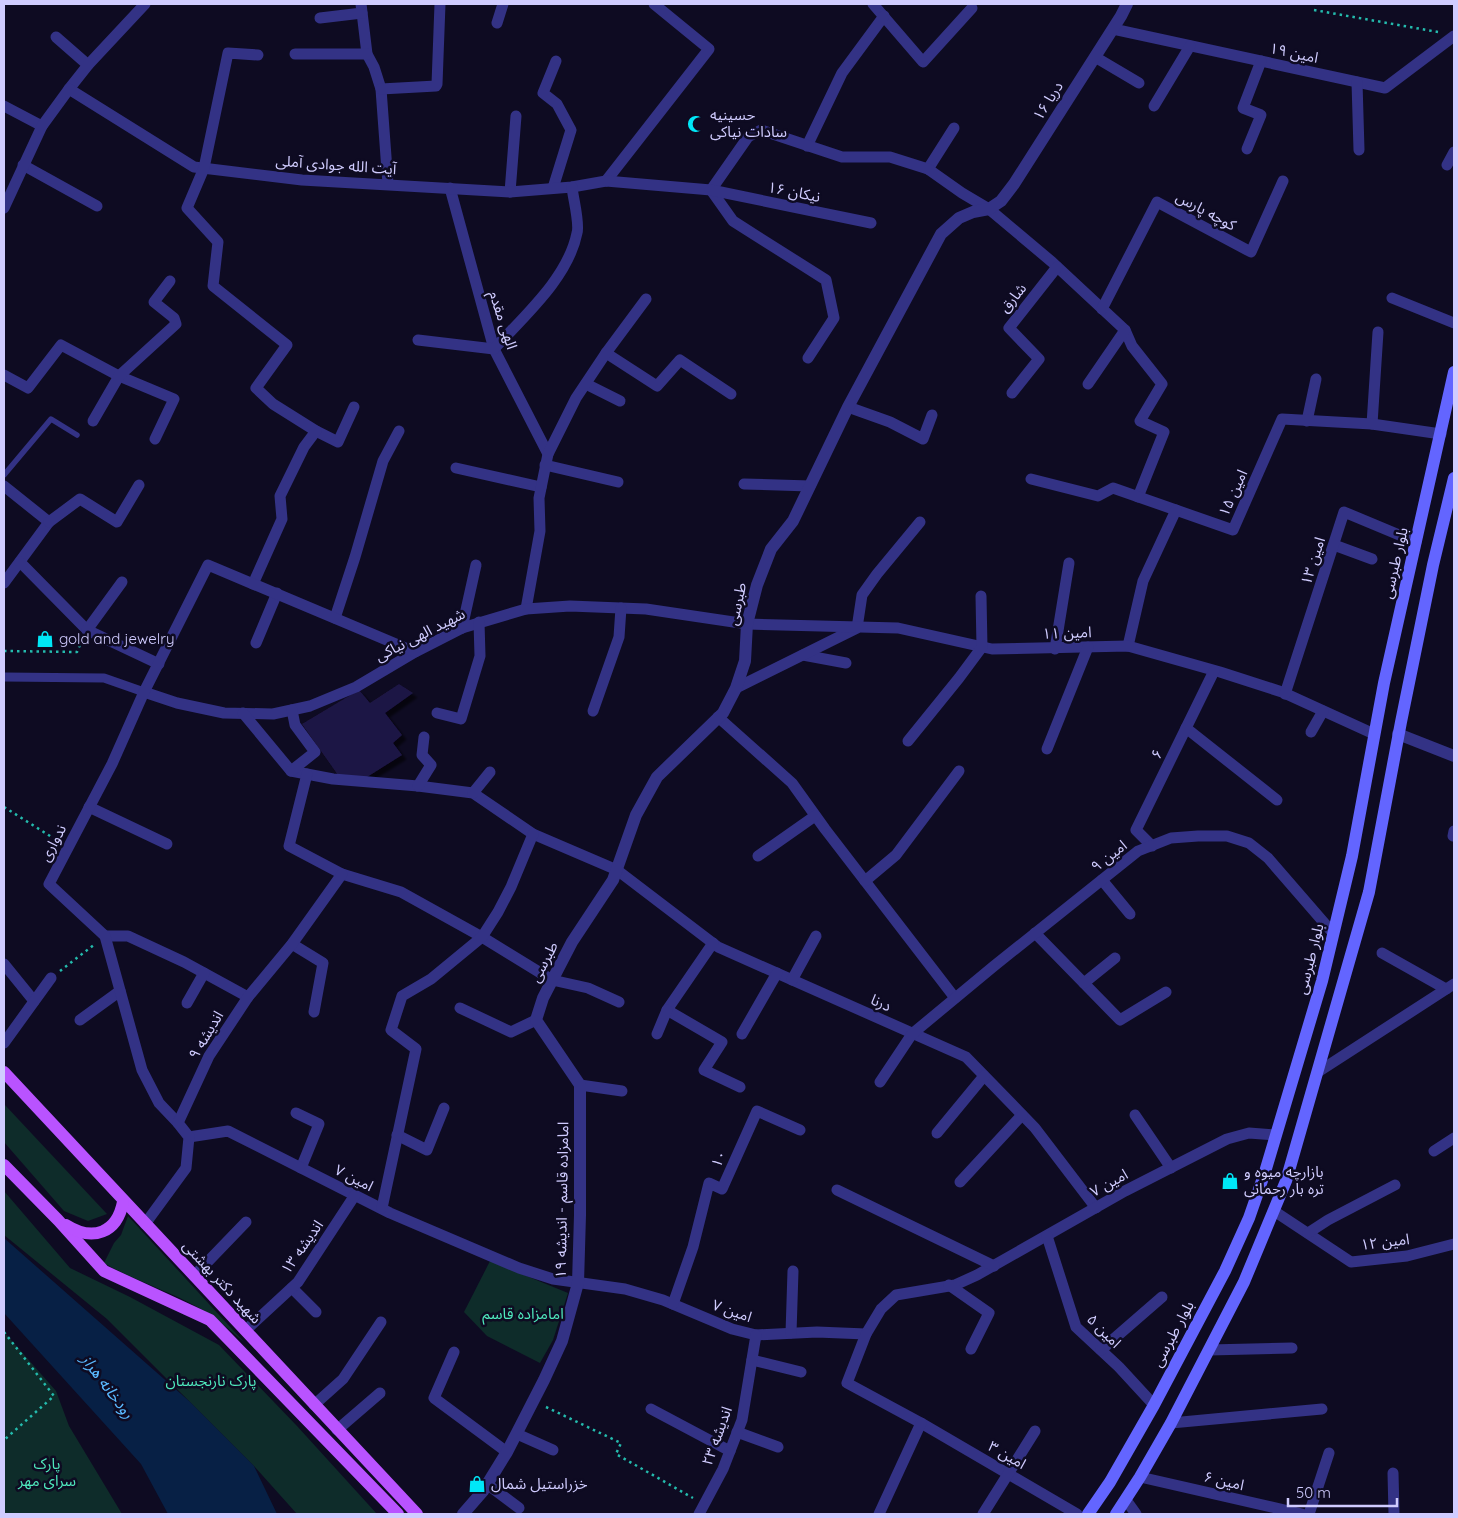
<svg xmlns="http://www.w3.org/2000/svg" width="1458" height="1518" font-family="Quicksand,'Noto Sans Arabic',sans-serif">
<defs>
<filter id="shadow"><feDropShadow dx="4.5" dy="4.5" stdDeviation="1" flood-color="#0009"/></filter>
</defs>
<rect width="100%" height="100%" fill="#0e0b22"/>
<g fill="#0e2c2a">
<path d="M4,1104L107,1214L88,1221L64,1211L4,1142Z"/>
<path d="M4,1191L70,1268L130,1297L219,1345L297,1426L377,1514H297L254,1466L107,1319L4,1235Z"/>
<path d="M128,1216L244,1342C230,1331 216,1317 201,1309C170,1291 135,1281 104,1263L114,1243L121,1235Z"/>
<path d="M490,1261L568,1293L553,1340L540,1363L487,1336L464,1312Z"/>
<path d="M4,1332L56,1391L69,1426L122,1514H4Z"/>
</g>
<path fill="#072045" d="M4,1238L189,1401L254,1466L277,1514H168L141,1464L4,1313Z"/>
<path fill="#1e1644" filter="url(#shadow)" d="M399,684L413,693L385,713L402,735L393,743L402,755L367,777L338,775L302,724L359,690L370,703Z"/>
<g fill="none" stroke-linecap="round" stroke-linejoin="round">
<g stroke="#24bbad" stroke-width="2.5" stroke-dasharray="2.5 4" stroke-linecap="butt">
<path d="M1314,10L1438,32"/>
<path d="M4,651L77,652L82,640"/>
<path d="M4,807L58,841"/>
<path d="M60,971L95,944"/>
<path d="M4,1332L54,1396L4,1440"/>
<path d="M546,1407L621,1443L616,1454L693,1498"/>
</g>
<path stroke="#333285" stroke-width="5.5" d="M4,475L51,419L77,435"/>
<path stroke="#333285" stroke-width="9" d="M4,677L104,678L144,692"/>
<g stroke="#333285" stroke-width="11">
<path d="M361,4L367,54L374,67L381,89L388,184"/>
<path d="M873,4L923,62L972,8"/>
<path d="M320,18L362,13"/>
<path d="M497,23L503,4"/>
<path d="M1113,29L1385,88L1454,36"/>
<path d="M56,37L88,65"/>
<path d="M295,54H367"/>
<path d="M1095,57L1139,83"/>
<path d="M1357,82L1359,150"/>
<path d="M69,89L88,65L145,4"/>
<path d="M381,89L436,86L437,84L440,4"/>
<path d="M4,106L42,126"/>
<path d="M1154,106L1190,46"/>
<path d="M807,146L842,73L884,16"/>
<path d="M1247,149L1261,115L1243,108L1261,61"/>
<path d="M23,165L97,206"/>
<path d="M1447,165L1454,152"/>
<path d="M928,169L954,128"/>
<path d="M606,181L709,49L654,4"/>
<path d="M450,188L494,349L548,454"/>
<path d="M553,188L571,130L557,104L543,93L556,61"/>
<path d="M711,190L748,137L761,130L842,157H890L928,169L962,193L989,209L1052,262L1125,330L1132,346L1162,384L1140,421L1164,432L1138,497"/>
<path d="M711,190L733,221L826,280L834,318L808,358"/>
<path d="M510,192L516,116"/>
<path d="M4,208L42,126L69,89L194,167L302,180L510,192L572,187L606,181L711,190L871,223"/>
<path d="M1392,298L1454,323"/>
<path d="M1102,309L1157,202L1251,252L1283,181"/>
<path d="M418,340L494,349C524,316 568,278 577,233C580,224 573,198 572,187"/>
<path d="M606,353L657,386L680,360L731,394"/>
<path d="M4,375L28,388L61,345L119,376L174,399L155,439"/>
<path d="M586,384L620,401"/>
<path d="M1088,384L1125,330"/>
<path d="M1012,393L1039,359L1009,328L1057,267"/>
<path d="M848,407L890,422L923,439L932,415"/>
<path d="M93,421L119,376L176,324L174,318L154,302L170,281"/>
<path d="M1307,421L1316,379"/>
<path d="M1372,424L1378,332"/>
<path d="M316,431L338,442L354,407"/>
<path d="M545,465L618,482"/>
<path d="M456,468L541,487"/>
<path d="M1031,479L1098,496L1113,488L1233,530L1282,419L1372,424L1441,434"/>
<path d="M744,484L810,486"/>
<path d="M4,486L49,522L4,583"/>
<path d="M49,522L80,499L117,522L139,485"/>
<path d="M1334,545L1372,559"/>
<path d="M20,562L87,630L159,664"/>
<path d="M253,584L282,519L280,496L304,447L316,431L273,404L256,388L287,345L213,286L218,242L187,208L204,168L228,53L258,55"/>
<path d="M526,609L540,531L539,498L548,454L576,398L606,353L646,299"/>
<path d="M335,618L355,557L383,461L399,431"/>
<path d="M462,628L476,565"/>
<path d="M87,630L122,582"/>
<path d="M256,643L277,593"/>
<path d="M1128,646L1143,581L1176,510"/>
<path d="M1055,649L1069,563"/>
<path d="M803,655L846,663"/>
<path d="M736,688L857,628L862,595L877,574L920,522"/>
<path d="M144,692L177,703L224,713L273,714L310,706L356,687L415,652L462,628L526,609L570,606L646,609L747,624L898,628L992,649L1128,646L1220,672L1282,692L1374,734"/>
<path d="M1285,694L1344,512L1416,542"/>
<path d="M593,711L619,637L621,608"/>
<path d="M243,713L291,771L333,779L418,786L473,793L533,834L617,870L718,947L966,1057L1035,1128L1096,1208"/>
<path d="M437,713L461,719L480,656L479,622"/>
<path d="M718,717L792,783L825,829L955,998"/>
<path d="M1186,728L1277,800"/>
<path d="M1311,732L1323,711"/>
<path d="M908,741L959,678L982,647L981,596"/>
<path d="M1047,749L1088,647"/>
<path d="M291,771L315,752L295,725L292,710"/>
<path d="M307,774L289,846L342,874L401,892L482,937L552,980L588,988L619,1002"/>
<path d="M418,786L431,765L422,755L424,737"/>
<path d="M473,793L490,772"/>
<path d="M89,807L167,844"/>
<path d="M1453,836L1454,831"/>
<path d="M1152,846L1136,830L1214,671"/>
<path d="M758,856L815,816"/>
<path d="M1102,880L1130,914"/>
<path d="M865,881L896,855L959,771"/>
<path d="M1035,933L1120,1020L1166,992"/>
<path d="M105,936H128L184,962L248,997"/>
<path d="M713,943L667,1010L722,1042L704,1070L740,1087"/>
<path d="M292,944L323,963L314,1012"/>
<path d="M1382,953L1446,989"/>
<path d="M4,964L34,1001"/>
<path d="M792,980L816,936"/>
<path d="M1084,983L1115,958"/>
<path d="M187,1003L204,973"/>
<path d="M460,1008L511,1032L536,1020"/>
<path d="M80,1020L120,991"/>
<path d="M657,1034L667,1010"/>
<path d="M742,1034L777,973"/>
<path d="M4,1043L51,978"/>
<path d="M1318,1072L1454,984"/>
<path d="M880,1082L912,1034L994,966L1138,851L1171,838L1198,836H1227L1249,843L1268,858L1333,933"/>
<path d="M580,1085L622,1091"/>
<path d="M296,1113L319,1124L301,1168"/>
<path d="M1135,1115L1171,1168"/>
<path d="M178,1123L159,1103L142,1070L105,936L49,884L112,764L144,692L208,565L415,652"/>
<path d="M937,1133L984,1076"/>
<path d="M397,1135L427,1150L444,1108"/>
<path d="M189,1137L228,1131L390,1213L519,1268L553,1279L625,1289L663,1300L732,1329L756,1335L817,1332L866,1334L881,1309L896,1295L955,1285L977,1275L1125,1191L1227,1139L1249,1133L1275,1135"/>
<path d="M1434,1151L1454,1138"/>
<path d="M960,1182L1022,1115"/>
<path d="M837,1190L994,1266"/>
<path d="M382,1208L416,1049L391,1030L402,996L431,979L482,937L498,912L511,887L533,834"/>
<path d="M1274,1211L1351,1262L1407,1256L1454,1244"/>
<path d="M145,1224L186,1168L189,1137L178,1123L209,1056L248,997L292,944L342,874"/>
<path d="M1308,1233L1328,1220L1395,1185"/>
<path d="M1047,1236L1076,1327L1119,1367L1154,1405"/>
<path d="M194,1276L246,1222"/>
<path d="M949,1285L989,1313L971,1349"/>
<path d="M292,1288L316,1312"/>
<path d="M673,1304L693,1247L709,1183L722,1189L757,1111L800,1130"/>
<path d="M246,1330L298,1282L355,1195"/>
<path d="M791,1333L793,1271"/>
<path d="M866,1334L847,1383L921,1423L1077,1514"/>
<path d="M1101,1350L1162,1297"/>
<path d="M1209,1350L1292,1348"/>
<path d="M454,1352L434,1398L507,1452"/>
<path d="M752,1360L801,1372"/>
<path d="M314,1405L343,1379L381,1322"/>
<path d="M651,1409L730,1451"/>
<path d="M1171,1423L1322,1409"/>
<path d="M337,1430L380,1393"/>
<path d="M737,1432L778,1447"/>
<path d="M517,1434L553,1450"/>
<path d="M1393,1473L1394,1514"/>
<path d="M1140,1477L1302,1514"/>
<path d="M487,1484L519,1508"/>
<path d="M1126,1500L1136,1514"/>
<path d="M699,1514L723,1469L742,1420L756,1335"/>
<path d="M879,1514L921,1423"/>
<path d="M983,1514L1035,1431"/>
<path d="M1309,1514L1329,1453"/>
</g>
<g stroke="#333285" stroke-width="12">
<path d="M1398,734L1454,756"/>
<path d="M463,1514L483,1491L507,1452L544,1380L562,1341L578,1283L580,1215V1085L536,1020L543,998L572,942L613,880L636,815L657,777L723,713L736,688L745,661L747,624L757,585L771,549L793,521L848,407L941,234L959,218L973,212L989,209L1001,201L1014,184L1121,16L1127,4"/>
</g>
<g stroke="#6365ff" stroke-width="12">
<path d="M1088,1514L1110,1482L1154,1405L1225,1271L1249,1218L1265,1172L1322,981L1352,856L1384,683L1454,372"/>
<path d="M1116,1514L1140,1477L1171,1423L1244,1282L1286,1181L1369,892L1401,722L1433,565L1454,478"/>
</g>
<g stroke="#b953ff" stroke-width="12">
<path d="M4,1072L417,1514"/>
<path d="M4,1165L58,1220L104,1271L210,1320L398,1514"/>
<path d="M66,1225C93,1242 117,1233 123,1202"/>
</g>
</g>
<defs>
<g id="mosque-bare" transform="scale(1.35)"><path d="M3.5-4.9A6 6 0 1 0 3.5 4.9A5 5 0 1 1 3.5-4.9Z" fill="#00e7f7" stroke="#0e0b22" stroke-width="2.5" paint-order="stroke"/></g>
<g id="shop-bare" transform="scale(1.35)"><path d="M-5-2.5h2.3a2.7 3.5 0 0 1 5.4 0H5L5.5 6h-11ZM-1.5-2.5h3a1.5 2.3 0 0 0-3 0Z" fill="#00e7f7" stroke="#0e0b22" stroke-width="2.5" paint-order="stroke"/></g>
</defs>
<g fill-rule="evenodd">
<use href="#mosque-bare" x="696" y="124"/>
<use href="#shop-bare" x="45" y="639"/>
<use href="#shop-bare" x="1230" y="1181"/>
<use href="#shop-bare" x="477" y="1484"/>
</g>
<g text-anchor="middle" stroke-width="5" stroke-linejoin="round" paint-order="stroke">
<g font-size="15" fill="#d0ccff" stroke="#0e0b22">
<text transform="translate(1294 53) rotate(12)" y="5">امین ۱۹</text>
<text transform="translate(1048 101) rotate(-58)" y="5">دریا ۱۶</text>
<text transform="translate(336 165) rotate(4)" y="5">آیت الله جوادی آملی</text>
<text transform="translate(794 192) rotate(11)" y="5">نیکان ۱۶</text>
<text transform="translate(1206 211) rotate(28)" y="5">کوچه پارس</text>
<text transform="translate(1013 298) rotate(-51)" y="5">شارق</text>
<text transform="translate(503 320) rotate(72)" y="5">الهی مقدم</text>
<text transform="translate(1233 493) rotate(-66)" y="5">امین ۱۵</text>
<text transform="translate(1313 561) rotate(-72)" y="5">امین ۱۳</text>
<text transform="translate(1395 563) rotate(-77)" y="5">بلوار طبرسی</text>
<text transform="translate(737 604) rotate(-78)" y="5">طبرسی</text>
<text transform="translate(1067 633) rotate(-2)" y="5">امین ۱۱</text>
<text transform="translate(420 635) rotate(-27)" y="5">شهید الهی نیاکی</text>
<text transform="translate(1157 754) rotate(-65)" y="5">۶</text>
<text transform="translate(53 843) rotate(-62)" y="5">ندواری</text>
<text transform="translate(1109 856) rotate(-38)" y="5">امین ۹</text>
<text transform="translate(1310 959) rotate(-76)" y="5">بلوار طبرسی</text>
<text transform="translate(544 962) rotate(-63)" y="5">طبرسی</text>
<text transform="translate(881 1003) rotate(24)" y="5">درنا</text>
<text transform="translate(206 1035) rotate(-59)" y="5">اندیشه ۹</text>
<text transform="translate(719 1159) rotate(-66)" y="5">۱۰</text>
<text transform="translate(354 1178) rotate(27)" y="5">امین ۷</text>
<text transform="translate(1109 1183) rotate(-29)" y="5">امین ۷</text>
<text transform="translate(562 1200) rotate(-89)" y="5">امامزاده قاسم - اندیشه ۱۹</text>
<text transform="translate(1385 1242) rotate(-7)" y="5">امین ۱۲</text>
<text transform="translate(302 1247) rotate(-55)" y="5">اندیشه ۱۳</text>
<text transform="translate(222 1282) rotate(47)" y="5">شهید دکتر بهشتی</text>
<text transform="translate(732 1311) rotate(19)" y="5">امین ۷</text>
<text transform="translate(1104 1331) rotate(45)" y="5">امین ۵</text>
<text transform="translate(1173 1334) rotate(-62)" y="5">بلوار طبرسی</text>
<text transform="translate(717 1436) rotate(-70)" y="5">اندیشه ۲۳</text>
<text transform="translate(1007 1455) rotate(30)" y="5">امین ۳</text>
<text transform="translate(1224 1481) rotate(13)" y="5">امین ۶</text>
</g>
<g font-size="15" fill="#d0ccff" stroke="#0e0b22" text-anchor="start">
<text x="710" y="120">حسینیه<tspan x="710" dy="17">سادات نیاکی</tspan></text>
<text x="59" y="644">gold and jewelry</text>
<text x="1244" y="1177">بازارچه میوه و<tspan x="1244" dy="17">تره بار رحمانی</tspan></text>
<text x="491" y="1489">خزراستیل شمال</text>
</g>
<g font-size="15" fill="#4fe9bd" stroke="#0e0b22">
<text x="523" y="1319">امامزاده قاسم</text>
<text x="211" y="1386">پارک نارنجستان</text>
<text x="47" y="1469">پارک<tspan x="47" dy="17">سرای مهر</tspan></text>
</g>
<g font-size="16" font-style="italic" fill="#5ab9ff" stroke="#0e0b22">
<text transform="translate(108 1386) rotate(53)" y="6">رودخانه هراز</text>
</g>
</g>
<rect width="1458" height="1518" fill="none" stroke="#d0ccff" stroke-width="10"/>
<path d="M1288 1498v8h109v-8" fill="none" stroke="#d0ccff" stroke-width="2.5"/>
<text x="1296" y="1498" font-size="15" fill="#d0ccff" stroke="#0e0b22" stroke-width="4" paint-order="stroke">50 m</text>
</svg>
